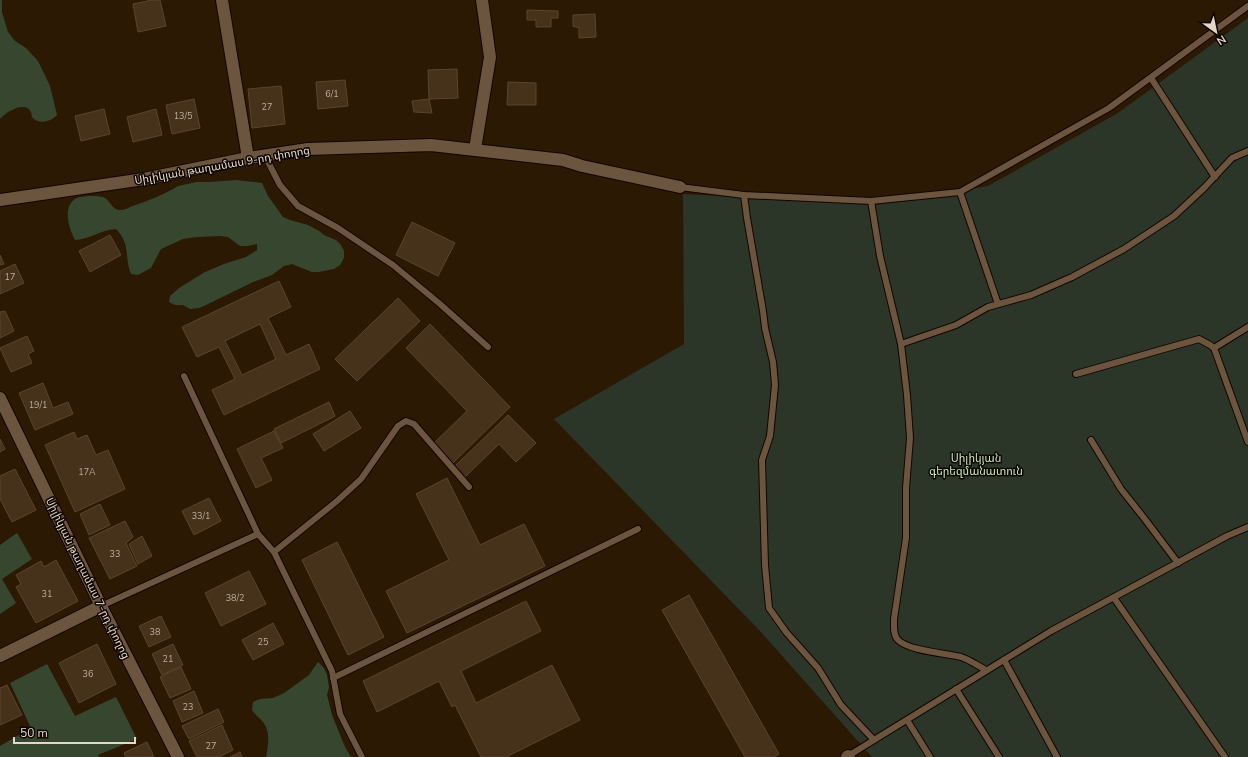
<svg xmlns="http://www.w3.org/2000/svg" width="1248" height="757" font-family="'Nunito Sans','Noto Sans Armenian',sans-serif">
<rect width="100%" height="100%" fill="#2c1903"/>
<path fill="#2c3628" d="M1248,18V757H872L761,632L554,419L684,344L683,194L876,205L988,186L1118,113Z"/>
<g fill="#37472f">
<path d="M0,0H2V12L8,32L15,41L26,48L38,61L50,86L57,115C50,122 39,125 32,117C31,98 7,110 0,119Z"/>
<path d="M236,180L262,183L268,196L283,217L290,220L308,225L319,231L324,235L336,240L341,245L344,251V258L340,265L334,269L319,272H312L292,264L284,266L272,275L253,282L206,305L199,308L190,309L183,305H175L169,302L170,296L179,288L205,272L224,264L246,257L257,250V244L248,246H240L228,237L220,236L197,237L183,239L161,249L151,268L138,275L131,274C124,257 131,244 116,229C99,230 92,239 75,240C68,227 61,202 80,197C87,196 98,195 105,198C111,202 113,211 121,210C126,210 129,207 133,206C147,201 166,194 178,186L197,182H210Z"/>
<path d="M17,533L32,559L2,579L16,603L0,614V545Z"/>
<path d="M318,662L324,668L327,675L329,687L327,695L332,715L345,747L351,757H266C268,746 271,732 263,722C260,718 255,715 252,710L253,702L260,699L273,698L284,693L309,675Z"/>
<path d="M47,664L75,716L116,697L137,739L98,755L99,757H0V746L31,728L10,683Z"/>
</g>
<g fill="#46311b" stroke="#5b452e" fill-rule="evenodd">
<path d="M152,0H160L166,26L138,32L133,4Z"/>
<path d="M527,10L558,11V18H551V27H536V20H527Z"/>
<path d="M595,14L596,37L579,38V28L573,26V15Z"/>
<path d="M457,69L458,98L429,99L428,70Z"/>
<path d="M345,80L348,106L318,109L316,82Z"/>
<path d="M508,82L536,83V105H507Z"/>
<path d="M281,86L285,124L252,128L248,89Z"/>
<path d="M194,99L200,128L172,134L166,105Z"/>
<path d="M429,99L432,113L414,112L412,101Z"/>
<path d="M104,109L110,134L81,141L75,116Z"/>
<path d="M156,109L162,135L133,142L127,117Z"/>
<path d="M412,222L455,243L438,276L396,255Z"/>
<path d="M110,235L121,255L90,272L79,251Z"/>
<path d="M0,255L4,264L0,265Z"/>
<path d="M15,264L24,283L0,294V271Z"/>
<path d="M279,281L291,307L268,318L286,355L309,344L320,369L224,415L212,390L235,379L219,347L197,357L182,327ZM260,324L276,359L242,375L225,341Z"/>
<path d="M398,298L420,321L357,381L335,359Z"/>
<path d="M5,311L14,331L0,338V312Z"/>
<path d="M430,324L510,407L453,463L434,443L467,411L406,348Z"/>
<path d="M27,336L34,351L28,354L32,363L11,372L0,348Z"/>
<path d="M43,383L53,408L68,402L73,414L35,430L19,393Z"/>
<path d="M329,402L335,416L281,443L274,429Z"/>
<path d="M350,411L361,428L324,451L313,434Z"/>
<path d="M508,415L536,443L516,462L499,444L465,477L455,466Z"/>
<path d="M274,431L283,448L261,458L272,480L256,488L237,449Z"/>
<path d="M74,432L77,439L87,435L96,455L108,450L125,489L75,512L45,445Z"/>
<path d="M0,439L5,449L0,452Z"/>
<path d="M15,469L36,510L12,522L0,499V476Z"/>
<path d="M447,478L480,545L524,524L545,566L407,633L386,591L449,560L416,494Z"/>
<path d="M209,498L221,521L194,535L182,511Z"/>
<path d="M100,504L110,525L89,535L80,514Z"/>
<path d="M125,521L133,537L126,543L137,566L110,579L89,538Z"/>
<path d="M142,536L152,556L138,564L129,544Z"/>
<path d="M337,542L384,637L348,655L302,560Z"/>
<path d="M56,560L78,601L36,623L16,587L21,584L16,575L41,561L44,567Z"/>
<path d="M249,571L266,604L221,626L205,593Z"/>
<path d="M689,595L779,754L774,757H745L662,610Z"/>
<path d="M526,601L541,631L461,671L476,703L552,665L580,720L506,757H481L455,705L452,707L439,681L377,712L363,681Z"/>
<path d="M161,616L171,637L149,647L139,626Z"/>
<path d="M273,623L284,644L253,660L242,640Z"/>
<path d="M97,644L116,684L79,703L59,663Z"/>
<path d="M173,644L183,665L162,675L152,654Z"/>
<path d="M181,667L191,689L170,698L160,677Z"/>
<path d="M7,685L22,715L0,725V688Z"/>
<path d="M194,691L203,713L182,722L173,701Z"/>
<path d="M218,709L224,722L189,739L182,726Z"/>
<path d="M222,725L233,750L219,757H197L189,741Z"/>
<path d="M147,742L154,757H126L124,753Z"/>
<path d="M240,752L242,757H230Z"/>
</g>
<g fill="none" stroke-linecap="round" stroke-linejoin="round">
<g stroke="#130400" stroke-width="8">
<g id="lane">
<path d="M1151,78L1215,177"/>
<path d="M265,156L280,185L298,206L338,228L393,265L440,304L488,347"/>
<path d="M680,187L744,195L871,201L960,192L1109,108L1248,6"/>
<path d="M960,192L998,304"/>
<path d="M744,195L747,218L763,311L765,328L773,362L775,385L770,436L762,460L765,565L769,608L786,632L818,668L841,705L874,740"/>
<path d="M871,201L880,256L901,344L907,395L910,438L906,488V538L894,619C894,626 893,635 898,640C909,651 946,653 961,657C970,660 978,666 986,670"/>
<path d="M901,344L956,325L988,307L1031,295L1072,277L1124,249L1174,216L1204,188L1232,158L1248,151"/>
<path d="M1214,348L1248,327"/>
<path d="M1076,374L1199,339L1210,345L1214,348L1248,442"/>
<path d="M184,376L258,534"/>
<path d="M1091,440L1121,489L1144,518L1178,563"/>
<path d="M274,552L337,501L361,479L398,426L406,421L414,424L469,487"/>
<path d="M1114,598L1225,757"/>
<path d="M101,606L258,534L274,552L332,671L340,714L362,757"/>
<path d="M1004,660L1057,757"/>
<path d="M333,678L638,529"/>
<path d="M956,689L999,757"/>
<path d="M907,720L930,757"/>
<path d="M848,756L1051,631L1129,589L1227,536L1248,527"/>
</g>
</g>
<g stroke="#130400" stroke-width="14">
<g id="street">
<path d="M222,0L248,158"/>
<path d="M475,149L490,57L482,0"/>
<path d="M0,200L144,179L248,158L308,149L431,145L563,160L582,166L680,187"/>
<path d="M0,398L101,606L178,757"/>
<path d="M0,656L101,606"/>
<path d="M847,757L848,756L849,757"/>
</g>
</g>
<use href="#lane" stroke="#6c553e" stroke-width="6"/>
<use href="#street" stroke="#6c553e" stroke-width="12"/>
</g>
<g text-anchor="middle" stroke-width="3" stroke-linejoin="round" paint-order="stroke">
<g font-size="9" fill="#bcad9e">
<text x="332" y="97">6/1</text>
<text x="267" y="110">27</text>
<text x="183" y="119">13/5</text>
<text x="10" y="280">17</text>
<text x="38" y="408">19/1</text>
<text x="87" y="475">17А</text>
<text x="201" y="519">33/1</text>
<text x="115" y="557">33</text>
<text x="47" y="597">31</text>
<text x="235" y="601">38/2</text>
<text x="155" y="635">38</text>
<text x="263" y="645">25</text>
<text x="168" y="662">21</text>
<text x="88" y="677">36</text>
<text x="188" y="710">23</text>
<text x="211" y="749">27</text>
</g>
<g font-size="11" fill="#e4d6c9" stroke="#0e0601">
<text transform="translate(222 165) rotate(-10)" y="4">Սիլիկյան թաղամաս 9-րդ փողոց</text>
<text transform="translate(88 578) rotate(64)" y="4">Սիլիկյան թաղամաս 7-րդ փողոց</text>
</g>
<g font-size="11" fill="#c5e7b6" stroke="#0e0601">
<text x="976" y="462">Սիլիկյան<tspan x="976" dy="13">գերեզմանատուն</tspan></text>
</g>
</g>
<g transform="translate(1216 32) rotate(147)" stroke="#0e0601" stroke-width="3" paint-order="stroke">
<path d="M0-3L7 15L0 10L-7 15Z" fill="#e4d6c9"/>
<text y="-6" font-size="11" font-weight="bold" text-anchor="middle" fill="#e4d6c9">N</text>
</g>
<path d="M14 737v6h121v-6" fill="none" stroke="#e4d6c9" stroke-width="2"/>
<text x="20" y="737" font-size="12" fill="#e4d6c9" stroke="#0e0601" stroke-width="3" paint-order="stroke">50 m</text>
</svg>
